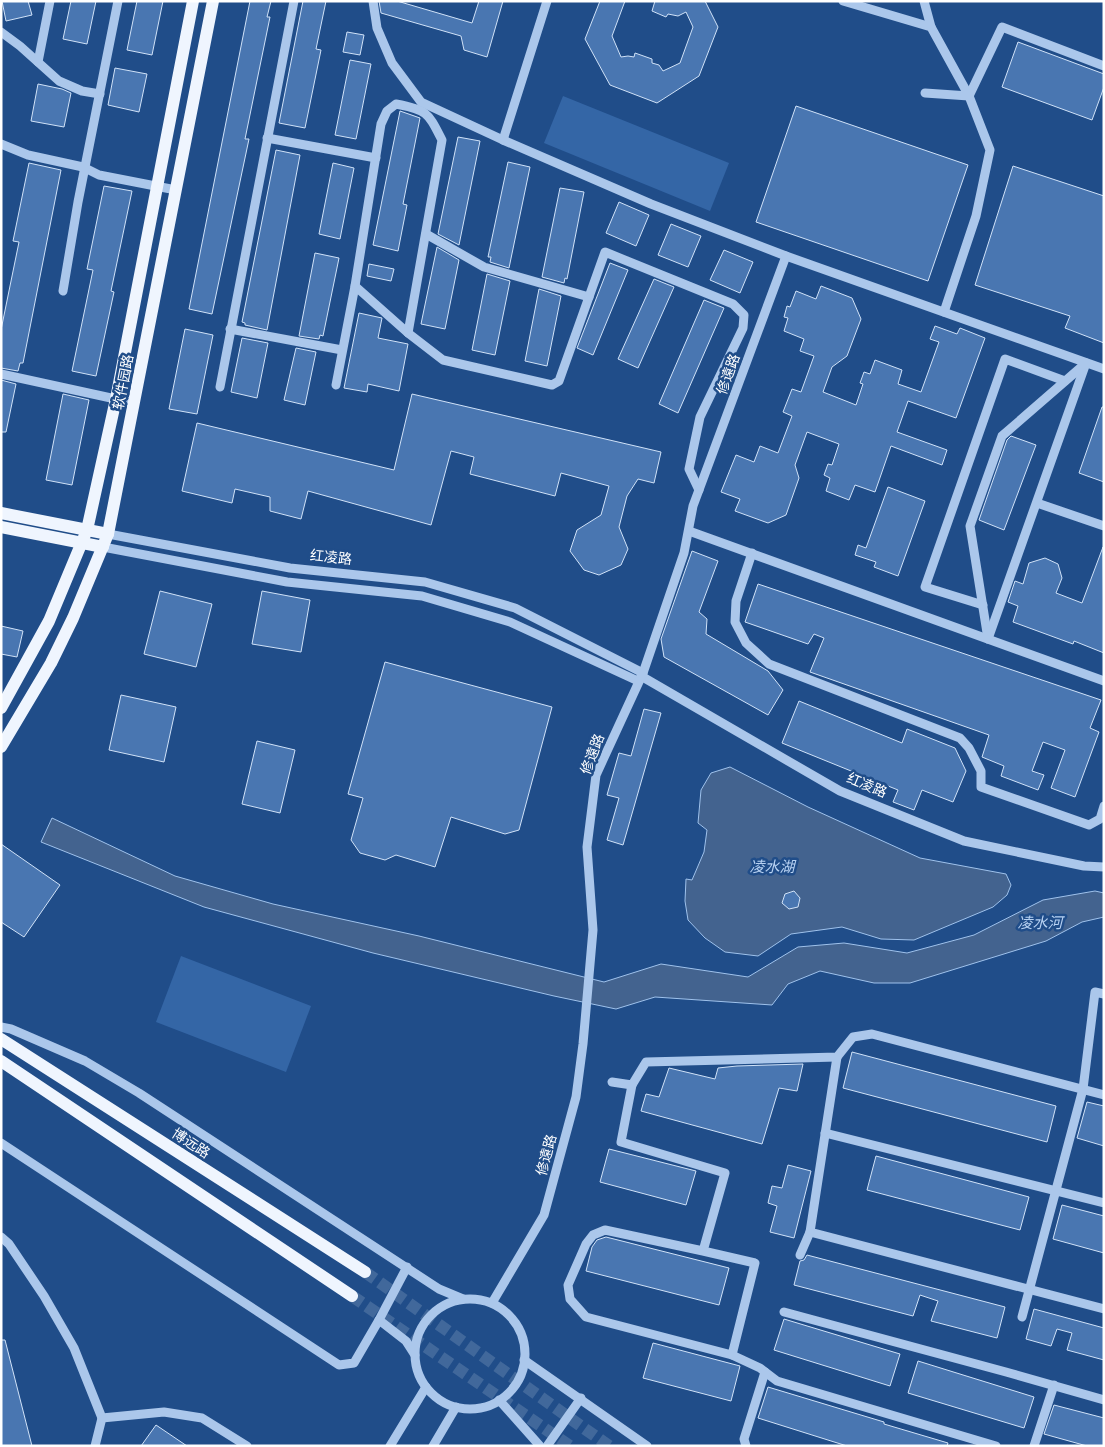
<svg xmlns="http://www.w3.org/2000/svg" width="1105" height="1447" font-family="'Golos Text','Noto Sans SC',sans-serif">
<rect width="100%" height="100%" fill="#204d89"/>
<g fill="#3466a6">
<path d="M563,96L729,163L710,211L544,143Z"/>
<path d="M181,956L311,1006L286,1072L156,1022Z"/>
</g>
<g fill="#43638f" stroke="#9fc2ec">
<path d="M730,767L808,807L920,858L1006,874L1011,885L1007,895L993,907L914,940L881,939L842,927L791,934L758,956L725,952L705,938L688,920L685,901L686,879L692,880L704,852L707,830L698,823L701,790L711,773Z"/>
<path d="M52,818L175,876L273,904L419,936L604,982L661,964L748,977L798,947L844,943L907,953L974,935L1043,900L1095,891L1104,893V917L1082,922L1046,941L910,983H874L820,971L788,984L772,1005L655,997L616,1009L554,996L373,953L204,907L41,842Z"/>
</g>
<g fill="#4976b1" stroke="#d0e2f8">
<path d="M2,1H28L32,15L6,21Z"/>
<path d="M71,1H96L87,44L63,39Z"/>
<path d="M137,1H163L152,55L127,50Z"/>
<path d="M250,1H271L267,17H270L245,139H249L212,314L189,309Z"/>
<path d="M303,1H326L316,49L321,50L305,128L279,123Z"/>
<path d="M379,1H397L472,23L479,1H503L487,57L464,50L461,36L381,13Z"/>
<path d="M600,1H625L612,36L621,57L628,56L634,57L635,53L652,59V63L659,65L663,71L680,63L693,27L686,12L678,16L668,14L666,17L652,11L655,1H705L718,27L699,76L657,103L610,85L585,39Z"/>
<path d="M347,32L364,35L360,55L343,52Z"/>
<path d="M1018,42L1104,74V87L1092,120L1002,87Z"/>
<path d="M350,60L371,64L356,139L335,135Z"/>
<path d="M115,68L147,74L139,112L108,105Z"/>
<path d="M38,84L62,89L71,93L64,127L31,121Z"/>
<path d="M796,106L968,165L928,281L756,222Z"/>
<path d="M400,111L420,118L403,204L407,205L398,251L373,245Z"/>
<path d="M458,137L480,141L459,245L438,234Z"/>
<path d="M276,150L300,155L267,330L245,325V323L242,322Z"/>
<path d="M508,162L530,167L509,268L490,262L491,257H488Z"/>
<path d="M29,163L61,170L23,363H20L18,371L1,368V330L19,242L13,241Z"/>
<path d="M333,163L354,168L340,239L319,234Z"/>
<path d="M1013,166L1104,196V343L1065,328L1070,316L975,285Z"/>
<path d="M104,186L132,191L111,291L114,292L96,376L72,371L93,270L87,269Z"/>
<path d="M560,188L584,192L567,279L565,278L564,283L542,277Z"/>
<path d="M619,202L649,215L636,246L606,233Z"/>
<path d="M671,224L701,236L688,267L658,255Z"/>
<path d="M437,247L459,260L445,329L421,324Z"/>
<path d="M724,250L753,262L740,293L710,280Z"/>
<path d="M315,253L339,258L323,336L320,335L319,339L299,336Z"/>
<path d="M610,263L628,270L593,355L577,348Z"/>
<path d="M369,264L394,269L391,281L367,276Z"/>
<path d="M487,274L510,281L495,355L472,350Z"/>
<path d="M654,279L674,287L638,368L618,359Z"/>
<path d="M821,286L852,298L861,319L847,356L832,367L823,392L856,405L863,384L860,383L864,372L870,374L875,360L902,370L898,384L921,392L939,342L930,339L935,326L957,334L960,328L985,338L956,418L908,401L897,432L947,450L942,465L891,446L875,492L855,485L849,500L826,491L830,478L824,475L828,464L832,465L839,444L807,432L795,465L799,478L786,515L768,523L735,511L740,499L721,492L736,455L754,462L760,446L778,453L792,416L783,412L792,389L801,392L814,356L800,351L804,339L784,331L788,318L784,317L787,306L790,307L796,291L816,299Z"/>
<path d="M539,289L561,296L547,366L525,361Z"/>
<path d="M704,300L724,308L678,413L659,404Z"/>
<path d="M359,313L382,318L378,338L408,344L399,391L368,384L367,392L344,388Z"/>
<path d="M185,329L213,335L197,414L169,409Z"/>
<path d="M242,338L268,343L257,398L231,392Z"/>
<path d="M296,348L316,352L305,405L284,400Z"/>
<path d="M1,380L16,384L6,432H1Z"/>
<path d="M63,394L89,400L72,485L46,480Z"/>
<path d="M412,394L661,452L654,483L638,479L627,496L619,527L628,549L621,565L599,575L584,570L570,551L577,530L601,515L609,486L561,473L555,496L470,474L474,457L451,451L431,525L308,491L301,519L270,511V497L235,489L232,503L182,491L197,423L394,470Z"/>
<path d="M1102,407H1104V482L1079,473Z"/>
<path d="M1011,436L1036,445L1004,530L979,520L1007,440Z"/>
<path d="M888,487L925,501L898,576L874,567L876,562L855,555L858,545L866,548Z"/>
<path d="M1103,547L1104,653L1074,641L1073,644L1013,622L1018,606L1008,602L1015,581L1023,584L1029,563L1045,558L1058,564L1062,578L1056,593L1082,603Z"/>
<path d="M692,551L718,561L699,612L707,619L706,634L768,671L783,690L768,715L664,657L661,639Z"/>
<path d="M758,584L1101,700L1090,728L1099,732L1075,797L1051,788L1065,750L1043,742L1032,771L1044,775L1038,790L1001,776L1004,766L982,757L989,735L810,672L824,638L814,634L808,644L745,622Z"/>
<path d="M160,591L212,604L196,667L144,654Z"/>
<path d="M262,591L310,600L301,652L252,644Z"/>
<path d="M1,626L23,631L17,657L1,654Z"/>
<path d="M385,662L552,707L519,830L505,834L451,817L435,867L396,855L385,860L360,853L351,840L363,798L348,794Z"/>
<path d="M121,695L176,707L164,762L109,750Z"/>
<path d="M799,701L902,743L907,729L955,748L966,771L953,802L922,790L914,810L893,802L898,790L782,743Z"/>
<path d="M644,709L661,713L623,845L607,840L619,798L607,795L619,753L631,756Z"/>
<path d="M257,741L295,750L280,813L242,804Z"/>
<path d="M1,844L60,885L24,937L1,922Z"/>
<path d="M794,891L800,898L798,907L789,909L782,903L785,894Z"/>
<path d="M852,1052L1056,1106L1047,1142L843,1088Z"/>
<path d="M803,1064L797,1091L779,1088L762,1144L641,1111L646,1094L659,1097L669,1068L715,1079L718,1068L737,1066Z"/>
<path d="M1087,1102L1104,1106V1146L1077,1138Z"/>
<path d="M609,1149L696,1171L686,1205L600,1182Z"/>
<path d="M876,1156L1029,1197L1020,1230L867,1190Z"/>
<path d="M788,1165L811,1171L794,1238L770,1232L777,1206L768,1203L772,1186L782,1188Z"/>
<path d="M1062,1205L1104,1216V1253L1053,1239Z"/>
<path d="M606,1237L729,1268L719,1305L586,1271L592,1247L597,1240Z"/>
<path d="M807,1255L1005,1307L997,1338L931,1321L938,1301L920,1295L913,1316L794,1285L800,1261L804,1260Z"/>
<path d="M1034,1309L1104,1328V1360L1067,1350L1072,1333L1057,1329L1051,1346L1026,1339Z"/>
<path d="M784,1319L900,1354L890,1386L774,1350Z"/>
<path d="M1,1340H5L32,1446H1Z"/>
<path d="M653,1343L740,1366L731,1401L643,1378Z"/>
<path d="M918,1361L1034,1397L1024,1428L908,1393Z"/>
<path d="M768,1387L884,1422V1424L948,1443L947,1446H847L758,1418Z"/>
<path d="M1054,1405L1104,1418V1446H1087L1044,1434Z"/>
<path d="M156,1425L187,1446H141Z"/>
</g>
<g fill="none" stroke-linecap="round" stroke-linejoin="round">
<g stroke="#41689b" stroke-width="12" stroke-dasharray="12 6" stroke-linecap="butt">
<path d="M365,1272L609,1446"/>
<path d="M352,1296L570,1446"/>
</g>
<g stroke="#abc7eb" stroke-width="9">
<path d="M373,1L377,28L392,63L421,102L503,140L651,204L786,256L1104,369"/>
<path d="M843,1L931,27L969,96L990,150L976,216L944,312"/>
<path d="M924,1L931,27"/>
<path d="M1,32L20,46L59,81L82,91L100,94"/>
<path d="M38,62L50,1"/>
<path d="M925,93L969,96L1002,27L1104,66"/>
<path d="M267,138L376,158"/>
<path d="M503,140L547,1"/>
<path d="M1,144L28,155L83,167L99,175L176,190"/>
<path d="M426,234L484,267L589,297"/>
<path d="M355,286L408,333L443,360L552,385L559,381L605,252L733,304L744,315L743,328L700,417L689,469L699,490"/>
<path d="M63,291L78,202L118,1"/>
<path d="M230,329L342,350"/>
<path d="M1,374L134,403"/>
<path d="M336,385L355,286L381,124L387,111L396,104C428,110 428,113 442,140L408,333"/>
<path d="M220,387L294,1"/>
<path d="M1037,503L1104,526"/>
<path d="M689,531L1104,681"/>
<path d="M108,534L290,568L425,582L515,608L643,673"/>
<path d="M103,547L287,582L422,596L510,622L638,681"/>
<path d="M752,553L736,601L735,622L746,643L769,664L960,738L969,748L981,771V787L1089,825L1100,819L1104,806"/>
<path d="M983,605L925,587L1005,359L1065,381"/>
<path d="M989,636L1086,363"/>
<path d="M988,639L970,526L1002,436L1086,363"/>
<path d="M641,676L840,791L964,841L1084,866L1104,867"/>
<path d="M1,1027L11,1029L85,1061L139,1093L439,1289L463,1299"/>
<path d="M837,1057L810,1232L1104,1309"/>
<path d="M612,1082L632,1085L646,1062L837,1057L853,1037L872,1034L1104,1095"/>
<path d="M632,1085L621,1142L725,1173L703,1251L605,1230L593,1235L586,1244L568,1285L570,1299L586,1317L732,1355L755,1263L703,1251"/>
<path d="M825,1133L1104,1203"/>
<path d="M1,1143L339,1365L354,1363L379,1320L406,1341L415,1355"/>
<path d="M1,1237L9,1244L44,1296L74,1348L102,1418"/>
<path d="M800,1255L810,1232"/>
<circle cx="470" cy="1354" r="55"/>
<path d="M492,1303L544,1215L576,1097L583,1044L593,930L587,847L596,775L643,673L684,553L693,506L786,256"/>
<path d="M784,1312L1006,1372L1104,1400"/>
<path d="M1022,1317L1083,1089L1095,992L1104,994"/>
<path d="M379,1320L407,1267"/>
<path d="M732,1355L760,1368L777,1381L996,1446"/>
<path d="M524,1360L647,1446"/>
<path d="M499,1400L540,1446"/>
<path d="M95,1446L102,1418L164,1412L202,1418L247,1446"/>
<path d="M390,1446L426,1387"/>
<path d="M433,1446L456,1407"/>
<path d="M547,1446L581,1398"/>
<path d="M746,1446L744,1439L765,1372"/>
<path d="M1034,1446L1054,1385"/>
</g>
<g stroke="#eff5fe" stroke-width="12">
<path d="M1,513L108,534"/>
<path d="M1,527L103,547"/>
<path d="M1,708L49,621L87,530L116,399L193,1"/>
<path d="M1,747L51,663L73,618L108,534L213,1"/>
<path d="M1,1039L365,1272"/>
<path d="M1,1061L352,1296"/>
</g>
</g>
<g text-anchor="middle" stroke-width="5" stroke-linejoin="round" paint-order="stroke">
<g font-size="14" fill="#fff" stroke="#204d89">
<text transform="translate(728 374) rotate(-70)" y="5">修遠路</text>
<text transform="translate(123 382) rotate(-79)" y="5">软件园路</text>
<text transform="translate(331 557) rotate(6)" y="5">红凌路</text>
<text transform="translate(592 754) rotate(-69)" y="5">修遠路</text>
<text transform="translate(867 785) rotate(23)" y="5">红凌路</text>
<text transform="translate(191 1143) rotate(33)" y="5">博远路</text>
<text transform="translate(546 1155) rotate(-75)" y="5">修遠路</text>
</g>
<g font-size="15" font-style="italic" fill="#b7d1f2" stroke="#204d89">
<text x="772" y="872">凌水湖</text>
<text x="1040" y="928">凌水河</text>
</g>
</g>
<rect width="1105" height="1447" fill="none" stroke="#ffffff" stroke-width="5"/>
</svg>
